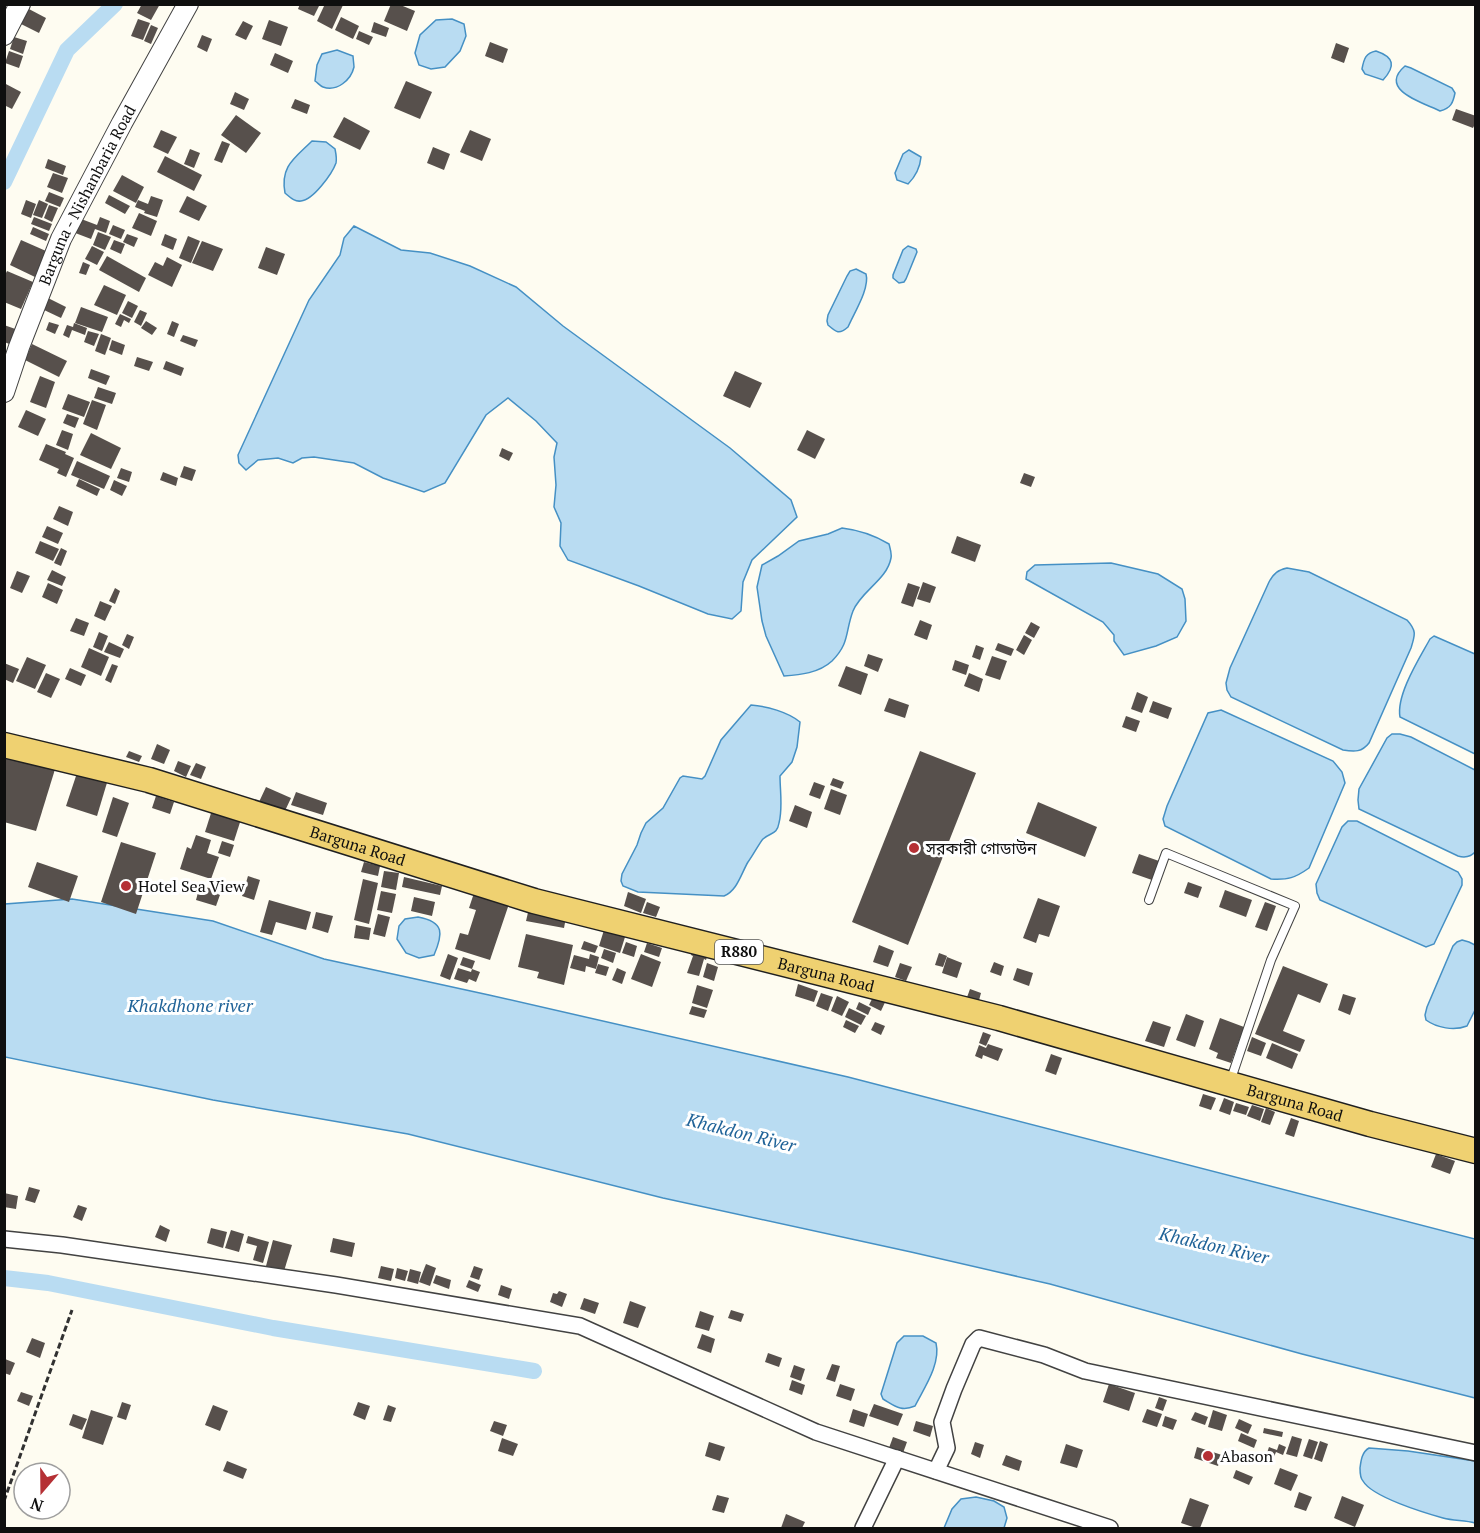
<svg xmlns="http://www.w3.org/2000/svg" width="1480" height="1533" font-family="'PT Serif','Noto Sans Bengali',serif">
<rect width="100%" height="100%" fill="#fefcf1"/>
<g fill="#b9dcf2" stroke="#4590c4" stroke-width="1.5">
<path d="M452,19L464,24L466,36L460,51L445,67L431,69L419,65L415,53L420,35L436,20Z"/>
<path d="M337,50L353,56C353,57 354,66 354,67C351,80 337,92 323,87C320,86 318,83 315,81L317,65L322,54Z"/>
<path d="M1376,51C1394,57 1396,66 1383,80L1365,74L1362,69C1364,58 1366,53 1376,51Z"/>
<path d="M1405,66L1411,68L1452,88L1455,93C1453,103 1451,108 1440,111C1424,103 1377,90 1405,66Z"/>
<path d="M312,141L326,142L335,149C336,154 337,158 336,163C332,174 313,200 301,201C294,202 290,197 285,193C280,166 295,158 312,141Z"/>
<path d="M909,150L921,157C920,168 915,177 908,184L897,180L895,173L903,154Z"/>
<path d="M354,226L401,250L430,253L470,266L516,287L563,326L730,448L791,500L797,517L752,560L743,582L741,611L732,619L708,614L639,586L568,560L560,546L561,523L554,507L556,485L554,457L557,443L536,421L508,398L486,415L445,483L424,492L383,478L354,463L314,457L302,458L293,463L278,458L258,460L246,470L239,463L238,455L309,300L340,255L344,238Z"/>
<path d="M908,246L916,249L917,252L906,279L904,282L899,283L893,278V275L903,250Z"/>
<path d="M856,269L866,274C870,288 854,313 848,327C839,335 836,332 828,325L827,321L828,315L847,276L850,271Z"/>
<path d="M842,528C859,530 874,535 889,544C890,548 892,554 891,558C887,580 861,591 853,611C845,632 850,643 832,661C819,673 800,675 784,676L766,636L762,621L757,587L762,565L778,556L799,541L828,534Z"/>
<path d="M1111,563L1158,574L1182,589L1185,599L1186,621L1177,637L1156,646L1124,655L1114,641V635L1103,622L1026,579L1027,572L1035,565Z"/>
<path d="M1287,568L1309,572L1407,620C1417,631 1415,635 1411,648L1369,743C1362,752 1355,752 1343,750L1231,697L1227,690L1226,683L1230,668L1269,582C1274,573 1278,570 1287,568Z"/>
<path d="M1434,636L1475,654V754L1400,717C1396,695 1419,659 1430,639Z"/>
<path d="M751,705C766,706 788,712 800,722L797,747L792,762L780,776C780,791 783,808 779,823C777,835 771,832 763,839C760,842 752,857 748,862C741,874 737,891 724,896L638,892L623,886L621,881L622,874L637,845L641,833L646,823L663,808L680,778L683,776L702,779L705,776L721,740Z"/>
<path d="M1221,710L1333,761L1342,772L1345,783L1309,868C1295,878 1288,880 1271,879L1165,826L1163,819L1167,806L1208,713Z"/>
<path d="M1392,734H1400L1411,737L1475,770L1476,851C1471,857 1465,858 1458,856L1359,809L1358,800L1359,789L1387,738Z"/>
<path d="M1348,821H1357L1458,872L1462,879V885L1434,944L1426,947L1320,900L1317,893L1316,884L1342,827Z"/>
<path d="M72,899L213,921L324,959L489,995L848,1077L1475,1239V1398L1302,1354L1050,1284L911,1252L663,1198L408,1134L213,1100L5,1057V904Z"/>
<path d="M418,917C445,922 443,934 434,955L419,958L406,953L397,939L399,926L405,919Z"/>
<path d="M1462,940L1469,942L1475,945V1010L1467,1026C1454,1031 1437,1028 1426,1020L1425,1015L1427,1007L1453,946L1457,942Z"/>
<path d="M904,1336H923L936,1343C941,1364 924,1388 915,1406C901,1412 895,1406 883,1399L881,1394L897,1343Z"/>
<path d="M1369,1448L1408,1451L1475,1461V1523C1465,1520 1454,1521 1443,1518C1425,1513 1372,1497 1363,1481C1360,1478 1360,1472 1360,1468C1361,1460 1362,1452 1369,1448Z"/>
<path d="M976,1497L994,1501L1004,1507L1007,1518L1004,1528H944L952,1509L961,1499Z"/>
</g>
<g fill="none" stroke-linecap="round" stroke-linejoin="round">
<g stroke="#b9dcf2" stroke-width="16">
<path d="M4,182L67,50L115,4"/>
<path d="M4,1278L48,1283L273,1328L534,1371"/>
</g>
</g>
<g fill="#57504c">
<path d="M142,4H160L151,20L137,13Z"/>
<path d="M300,4H320L314,16L298,9Z"/>
<path d="M325,4L343,5L332,29L317,21Z"/>
<path d="M391,4H398L415,11L407,31L384,21Z"/>
<path d="M27,8L46,18L39,33L19,23Z"/>
<path d="M341,17L359,26L353,39L335,30Z"/>
<path d="M138,19L150,23L143,40L131,36Z"/>
<path d="M269,20L288,27L281,46L262,39Z"/>
<path d="M243,21L253,26L246,40L235,35Z"/>
<path d="M374,22L389,28L386,37L371,32Z"/>
<path d="M151,25L158,28L151,44L144,41Z"/>
<path d="M359,31L373,37L369,45L356,39Z"/>
<path d="M202,35L212,39L207,52L197,47Z"/>
<path d="M14,37L27,41L23,54L10,49Z"/>
<path d="M490,42L508,49L503,63L485,56Z"/>
<path d="M1336,43L1349,48L1344,63L1331,58Z"/>
<path d="M9,51L23,56L19,68L5,63Z"/>
<path d="M275,53L293,61L288,73L270,65Z"/>
<path d="M406,81L432,92L420,119L394,108Z"/>
<path d="M4,83L21,92L12,109L4,105Z"/>
<path d="M235,92L249,99L244,110L230,104Z"/>
<path d="M295,99L310,105L307,114L291,108Z"/>
<path d="M1456,109L1476,116V122L1473,128L1452,120Z"/>
<path d="M236,115L261,133L246,153L221,135Z"/>
<path d="M344,117L370,131L360,150L333,137Z"/>
<path d="M161,130L177,137L168,154L153,147Z"/>
<path d="M470,130L491,139L482,161L460,152Z"/>
<path d="M222,141L230,144L222,163L214,160Z"/>
<path d="M433,147L450,154L444,170L427,163Z"/>
<path d="M190,149L200,153L194,168L184,164Z"/>
<path d="M165,156L202,175L194,191L157,172Z"/>
<path d="M48,159L66,166L63,175L45,168Z"/>
<path d="M53,173L68,178L62,193L47,187Z"/>
<path d="M122,175L144,187L136,203L113,191Z"/>
<path d="M49,192L64,198L60,207L45,201Z"/>
<path d="M109,195L130,206L125,214L105,203Z"/>
<path d="M151,196L163,200L157,217L144,213L145,211L135,207L138,200L148,204Z"/>
<path d="M187,196L207,206L199,221L179,212Z"/>
<path d="M26,200L36,204L31,218L21,214Z"/>
<path d="M39,200L48,204L42,218L33,215Z"/>
<path d="M49,205L58,208L52,222L44,218Z"/>
<path d="M139,213L157,221L151,236L132,228Z"/>
<path d="M34,217L52,224L49,231L31,224Z"/>
<path d="M76,217L97,225L100,217L110,221L106,233L95,229L91,239L70,231Z"/>
<path d="M113,225L125,230L121,239L109,234Z"/>
<path d="M33,227L49,234L46,241L30,234Z"/>
<path d="M98,232L111,237L105,250L93,245Z"/>
<path d="M127,234L138,238L134,247L123,242Z"/>
<path d="M165,234L177,239L173,250L161,245Z"/>
<path d="M188,236L200,241L191,263L179,258Z"/>
<path d="M21,240L46,251L35,277L10,265Z"/>
<path d="M114,240L125,244L121,254L110,249Z"/>
<path d="M202,241L223,249L213,271L192,263Z"/>
<path d="M92,246L104,252L97,265L85,259Z"/>
<path d="M266,247L285,254L277,275L258,268Z"/>
<path d="M107,256L146,278L139,292L99,270Z"/>
<path d="M167,257L182,265L172,287L148,275L155,262L163,266Z"/>
<path d="M83,262L90,265L86,275L79,273Z"/>
<path d="M7,271L33,282L21,309L4,302V277Z"/>
<path d="M104,285L126,295L117,315L94,305Z"/>
<path d="M48,298L66,307L61,318L42,309Z"/>
<path d="M128,301L138,306L132,318L122,313Z"/>
<path d="M81,307L108,317L102,332L75,323Z"/>
<path d="M140,310L147,313L141,326L134,322Z"/>
<path d="M120,314L131,319L129,323L124,320L121,327L115,324Z"/>
<path d="M146,321L157,328L152,335L141,328Z"/>
<path d="M172,321L179,324L174,337L167,334Z"/>
<path d="M49,322L59,325L55,334L46,330Z"/>
<path d="M74,323L87,328L85,335L72,330L69,338L63,335L67,325L73,327Z"/>
<path d="M4,325L21,331L15,346L4,342Z"/>
<path d="M88,331L99,334L94,346L84,342Z"/>
<path d="M101,334L111,338L105,355L95,351Z"/>
<path d="M183,335L198,340L195,347L180,341Z"/>
<path d="M112,340L125,345L122,355L109,350Z"/>
<path d="M32,344L67,361L59,377L25,360Z"/>
<path d="M137,357L153,362L149,371L134,366Z"/>
<path d="M166,361L184,368L181,376L163,369Z"/>
<path d="M91,369L110,376L106,385L88,378Z"/>
<path d="M735,371L762,383L750,408L723,396Z"/>
<path d="M40,376L55,382L46,408L30,402Z"/>
<path d="M98,387L116,393L112,404L94,398Z"/>
<path d="M68,394L90,402L84,417L62,409Z"/>
<path d="M92,400L106,405L97,430L83,424Z"/>
<path d="M26,410L46,419L38,436L18,427Z"/>
<path d="M67,414L79,418L75,428L63,423Z"/>
<path d="M62,430L73,434L68,450L56,445Z"/>
<path d="M807,430L825,439L815,459L797,450Z"/>
<path d="M91,433L121,448L111,469L80,455Z"/>
<path d="M46,444L66,452L65,454L74,458L66,477L57,473L59,469L39,460Z"/>
<path d="M502,448L513,453L509,461L499,456Z"/>
<path d="M77,461L110,476L104,489L71,475Z"/>
<path d="M184,466L196,470L192,481L180,477Z"/>
<path d="M121,468L132,472L129,482L117,478Z"/>
<path d="M163,472L178,478L176,486L160,480Z"/>
<path d="M1024,473L1035,477L1031,487L1020,483Z"/>
<path d="M79,479L100,489L97,496L76,486Z"/>
<path d="M114,480L127,486L122,496L110,490Z"/>
<path d="M59,506L73,512L68,526L53,519Z"/>
<path d="M47,526L63,533L58,544L42,537Z"/>
<path d="M957,536L981,545L975,562L951,553Z"/>
<path d="M40,541L59,549L53,561L35,553Z"/>
<path d="M61,548L67,551L61,566L54,563Z"/>
<path d="M52,570L66,577L62,586L47,580Z"/>
<path d="M17,571L30,576L22,593L10,588Z"/>
<path d="M923,582L936,587L930,603L917,599Z"/>
<path d="M48,583L63,590L57,604L42,597Z"/>
<path d="M908,583L920,587L913,607L901,603Z"/>
<path d="M115,588L120,591L115,604L109,601Z"/>
<path d="M100,601L112,606L105,621L94,616Z"/>
<path d="M76,618L89,623L84,636L70,631Z"/>
<path d="M920,620L932,625L927,640L914,635Z"/>
<path d="M1031,622L1040,627L1034,638L1025,633Z"/>
<path d="M99,632L108,636L102,651L93,647Z"/>
<path d="M127,634L134,637L129,649L122,645Z"/>
<path d="M1024,635L1032,640L1024,655L1016,650Z"/>
<path d="M109,642L124,649L120,658L104,652Z"/>
<path d="M998,643L1014,649L1011,656L995,650Z"/>
<path d="M976,645L984,648L980,660L972,657Z"/>
<path d="M89,648L109,657L101,676L81,667Z"/>
<path d="M868,654L883,659L878,672L864,666Z"/>
<path d="M992,656L1007,661L1000,680L985,675Z"/>
<path d="M27,657L46,665L35,689L16,681Z"/>
<path d="M955,660L969,665L966,675L952,670Z"/>
<path d="M4,663L19,669L13,683L4,679Z"/>
<path d="M112,664L118,666L111,683L105,680Z"/>
<path d="M846,666L868,674L861,695L838,686Z"/>
<path d="M70,668L86,675L81,686L65,679Z"/>
<path d="M46,673L60,679L51,698L37,692Z"/>
<path d="M969,673L983,679L979,692L964,686Z"/>
<path d="M1137,692L1148,697L1142,713L1131,709Z"/>
<path d="M889,698L909,705L905,718L884,711Z"/>
<path d="M1153,701L1172,708L1168,719L1149,712Z"/>
<path d="M1126,716L1140,721L1136,732L1122,727Z"/>
<path d="M157,744L170,750L164,764L151,759Z"/>
<path d="M4,751L56,766L36,831L4,822Z"/>
<path d="M129,751L142,756L139,762L126,757Z"/>
<path d="M920,751L976,773L908,945L852,922Z"/>
<path d="M178,761L191,766L186,777L174,771Z"/>
<path d="M196,763L206,767L201,779L190,775Z"/>
<path d="M79,767L109,776L97,816L66,806Z"/>
<path d="M833,778L844,782L841,789L830,785Z"/>
<path d="M814,782L825,786L820,799L809,795Z"/>
<path d="M266,787L291,798L284,813L259,802Z"/>
<path d="M831,789L847,795L840,815L824,809Z"/>
<path d="M296,792L327,803L323,815L291,805Z"/>
<path d="M156,796L174,802L170,814L152,808Z"/>
<path d="M113,797L129,803L117,837L102,832Z"/>
<path d="M1038,802L1097,827L1085,857L1026,833Z"/>
<path d="M795,805L812,812L807,828L789,821Z"/>
<path d="M213,807L242,816L234,841L205,832Z"/>
<path d="M196,835L211,840L207,853L219,857L211,879L180,869L187,847L191,849Z"/>
<path d="M222,841L234,845L230,857L218,853Z"/>
<path d="M121,842L156,853L136,914L101,902Z"/>
<path d="M1139,854L1159,861L1152,880L1132,873Z"/>
<path d="M37,862L78,876L69,902L28,887Z"/>
<path d="M364,862L380,866L378,876L361,872Z"/>
<path d="M384,871L399,873L396,890L381,887Z"/>
<path d="M248,876L260,880L254,900L242,896Z"/>
<path d="M404,877L442,886L440,895L402,887Z"/>
<path d="M363,879L378,883L369,924L354,920Z"/>
<path d="M1188,882L1202,887L1198,898L1184,893Z"/>
<path d="M200,885L221,892L216,906L196,900Z"/>
<path d="M475,890L510,901L490,960L455,949L460,933L468,935L476,910L469,908Z"/>
<path d="M1225,890L1252,900L1246,917L1219,907Z"/>
<path d="M381,891L396,894L392,913L377,910Z"/>
<path d="M628,892L646,899L641,913L624,906Z"/>
<path d="M414,897L435,902L432,916L411,911Z"/>
<path d="M1038,898L1060,906L1049,937L1039,934L1036,943L1023,938Z"/>
<path d="M269,900L311,912L306,930L276,922L272,935L260,932Z"/>
<path d="M647,902L660,907L656,917L643,913Z"/>
<path d="M1265,902L1276,906L1267,931L1255,927Z"/>
<path d="M530,904L567,912L564,928L526,921Z"/>
<path d="M316,912L333,916L328,933L312,928Z"/>
<path d="M378,914L390,917L385,937L373,934Z"/>
<path d="M356,925L371,928L369,940L354,938Z"/>
<path d="M604,930L625,937L620,953L599,946Z"/>
<path d="M526,934L573,945L564,985L537,978L539,972L518,967Z"/>
<path d="M584,941L598,946L595,953L581,949Z"/>
<path d="M626,942L637,946L634,957L622,953Z"/>
<path d="M647,943L662,948L659,957L644,952Z"/>
<path d="M879,945L894,951L888,967L873,962Z"/>
<path d="M693,946L709,951L706,960L704,959L699,976L687,973L693,956L691,955Z"/>
<path d="M604,949L616,953L613,963L601,958Z"/>
<path d="M939,953L947,956L943,967L935,965Z"/>
<path d="M448,954L458,958L450,980L440,976Z"/>
<path d="M590,954L599,957L596,969L586,966L585,972L570,968L574,955L589,959Z"/>
<path d="M641,954L661,962L652,987L631,979Z"/>
<path d="M463,957L475,961L472,969L460,965Z"/>
<path d="M947,957L962,963L957,978L942,973Z"/>
<path d="M994,962L1004,966L1001,976L990,972Z"/>
<path d="M707,963L718,967L714,981L703,977Z"/>
<path d="M900,963L912,967L906,981L895,977Z"/>
<path d="M598,964L609,967L606,976L595,973Z"/>
<path d="M1283,966L1328,984L1320,1003L1298,994L1283,1031L1305,1040L1300,1052L1255,1034Z"/>
<path d="M458,968L471,972L472,969L480,972L476,982L469,979L467,983L454,979Z"/>
<path d="M617,968L626,972L622,984L612,980Z"/>
<path d="M1017,968L1033,973L1029,986L1013,980Z"/>
<path d="M798,984L818,991L814,1002L795,996Z"/>
<path d="M697,985L713,990L707,1008L692,1003Z"/>
<path d="M970,989L981,993L978,1004L966,1000Z"/>
<path d="M821,993L833,997L828,1011L816,1006Z"/>
<path d="M875,993L887,998L881,1011L869,1005Z"/>
<path d="M1343,994L1356,998L1350,1015L1338,1010Z"/>
<path d="M837,996L849,1002L842,1016L831,1011Z"/>
<path d="M859,1002L871,1008L868,1015L856,1009Z"/>
<path d="M692,1006L707,1010L704,1018L689,1014Z"/>
<path d="M849,1008L866,1016L861,1025L845,1017Z"/>
<path d="M1186,1014L1204,1021L1195,1047L1176,1040Z"/>
<path d="M1220,1018L1244,1027L1231,1063L1216,1058L1218,1053L1209,1049Z"/>
<path d="M846,1020L859,1026L855,1033L843,1027Z"/>
<path d="M1153,1021L1171,1027L1164,1047L1145,1041Z"/>
<path d="M875,1022L885,1026L881,1035L871,1030Z"/>
<path d="M983,1032L991,1035L986,1046L979,1043Z"/>
<path d="M1252,1037L1266,1043L1261,1056L1247,1051Z"/>
<path d="M1272,1043L1298,1054L1292,1069L1266,1058Z"/>
<path d="M988,1044L1003,1049L998,1061L983,1055L982,1059L975,1056L979,1045L986,1048Z"/>
<path d="M1051,1054L1062,1058L1056,1075L1045,1071Z"/>
<path d="M1203,1094L1216,1098L1211,1110L1199,1106Z"/>
<path d="M1224,1098L1234,1102L1230,1115L1219,1111Z"/>
<path d="M1236,1103L1249,1107L1246,1115L1233,1111Z"/>
<path d="M1252,1105L1264,1109L1260,1121L1247,1116Z"/>
<path d="M1266,1108L1275,1112L1270,1125L1261,1122Z"/>
<path d="M1291,1118L1299,1121L1294,1137L1285,1134Z"/>
<path d="M1436,1154L1455,1161L1450,1174L1431,1167Z"/>
<path d="M29,1187L40,1190L35,1203L25,1200Z"/>
<path d="M4,1193L18,1196L16,1209L4,1207Z"/>
<path d="M78,1205L87,1208L82,1221L73,1217Z"/>
<path d="M160,1225L170,1230L166,1242L155,1237Z"/>
<path d="M211,1228L227,1232L223,1248L207,1243Z"/>
<path d="M231,1230L244,1234L239,1252L225,1248Z"/>
<path d="M248,1236L269,1242L263,1263L253,1260L257,1246L246,1243Z"/>
<path d="M333,1238L355,1243L352,1257L330,1252Z"/>
<path d="M273,1240L292,1245L284,1271L266,1266Z"/>
<path d="M426,1264L436,1268L430,1286L419,1282Z"/>
<path d="M381,1266L394,1269L391,1281L378,1278Z"/>
<path d="M474,1266L483,1269L479,1280L470,1277Z"/>
<path d="M397,1268L408,1271L405,1281L395,1278Z"/>
<path d="M410,1269L421,1272L418,1284L407,1281Z"/>
<path d="M436,1275L451,1280L449,1289L433,1283Z"/>
<path d="M469,1280L481,1285L478,1292L466,1287Z"/>
<path d="M501,1285L512,1289L509,1299L498,1295Z"/>
<path d="M559,1291L567,1294L562,1307L550,1302L553,1293L557,1294Z"/>
<path d="M584,1298L599,1303L595,1314L580,1309Z"/>
<path d="M630,1301L646,1307L638,1328L623,1323Z"/>
<path d="M731,1310L744,1314L741,1322L728,1318Z"/>
<path d="M700,1311L714,1316L709,1331L695,1327Z"/>
<path d="M702,1334L715,1339L711,1353L697,1348Z"/>
<path d="M32,1338L45,1343L40,1358L26,1352Z"/>
<path d="M768,1353L782,1358L779,1367L765,1362Z"/>
<path d="M5,1359L15,1363L10,1375L4,1373Z"/>
<path d="M832,1364L840,1366L835,1382L826,1379Z"/>
<path d="M794,1365L805,1369L801,1381L790,1377Z"/>
<path d="M792,1380L805,1385L802,1395L789,1390Z"/>
<path d="M840,1384L855,1389L851,1401L836,1396Z"/>
<path d="M1109,1384L1135,1393L1129,1411L1103,1402Z"/>
<path d="M21,1392L33,1396L29,1406L17,1401Z"/>
<path d="M1159,1397L1167,1400L1163,1411L1155,1408Z"/>
<path d="M122,1402L131,1405L126,1420L117,1417Z"/>
<path d="M358,1402L370,1406L365,1420L353,1415Z"/>
<path d="M874,1404L903,1414L898,1426L869,1416Z"/>
<path d="M213,1405L228,1411L220,1431L205,1425Z"/>
<path d="M388,1405L396,1408L391,1422L383,1420Z"/>
<path d="M853,1409L868,1414L864,1427L849,1422Z"/>
<path d="M1147,1409L1162,1414L1157,1427L1142,1422Z"/>
<path d="M91,1410L113,1417L103,1445L82,1438Z"/>
<path d="M1213,1410L1227,1415L1222,1431L1208,1427Z"/>
<path d="M1195,1412L1208,1417L1205,1425L1191,1420Z"/>
<path d="M73,1414L87,1419L82,1430L69,1425Z"/>
<path d="M1165,1416L1177,1420L1173,1430L1162,1426Z"/>
<path d="M1239,1419L1252,1425L1248,1434L1235,1428Z"/>
<path d="M494,1421L507,1425L503,1436L490,1431Z"/>
<path d="M916,1421L933,1426L930,1437L913,1431Z"/>
<path d="M1264,1428L1283,1432L1282,1437L1263,1433Z"/>
<path d="M1241,1433L1257,1440L1254,1448L1238,1441Z"/>
<path d="M1292,1436L1302,1439L1297,1457L1286,1454Z"/>
<path d="M893,1437L907,1442L903,1453L889,1448Z"/>
<path d="M502,1438L518,1444L513,1456L498,1451Z"/>
<path d="M1309,1439L1318,1442L1312,1459L1303,1456Z"/>
<path d="M1320,1441L1328,1444L1322,1462L1314,1459Z"/>
<path d="M709,1442L725,1447L720,1461L705,1456Z"/>
<path d="M975,1442L984,1445L980,1458L971,1454Z"/>
<path d="M1066,1444L1083,1450L1077,1468L1060,1463Z"/>
<path d="M1279,1444L1286,1447L1283,1455L1276,1452L1273,1459L1266,1456L1269,1447L1277,1450Z"/>
<path d="M1197,1447L1222,1455L1218,1466L1194,1458Z"/>
<path d="M1006,1455L1022,1461L1019,1471L1002,1465Z"/>
<path d="M227,1461L247,1469L243,1479L223,1471Z"/>
<path d="M1280,1468L1298,1475L1291,1491L1274,1484Z"/>
<path d="M1236,1470L1253,1477L1249,1485L1233,1478Z"/>
<path d="M1299,1492L1312,1497L1306,1511L1294,1507Z"/>
<path d="M717,1495L729,1498L724,1513L712,1510Z"/>
<path d="M1342,1496L1364,1505L1355,1527L1334,1518Z"/>
<path d="M1190,1498L1209,1505L1200,1528H1196L1181,1523Z"/>
<path d="M786,1514L805,1522L802,1528H781Z"/>
</g>
<g fill="none" stroke-linecap="round" stroke-linejoin="round">
<g stroke="#424242" stroke-width="10">
<path id="service" d="M1149,900L1166,853L1295,906L1271,960L1230,1082"/>
</g>
<g stroke="#424242" stroke-width="18">
<g id="minor">
<path d="M4,1239L62,1245L336,1285L580,1326L816,1432L1110,1528"/>
<path d="M936,1471L947,1448L942,1422L954,1389L973,1344L979,1338L1044,1355L1085,1371L1476,1453"/>
<path d="M863,1528L897,1458"/>
</g>
</g>
<g stroke="#424242" stroke-width="22">
<g id="tertiary">
<path d="M4,35L20,4"/>
<path id="s1" d="M4,392L19,347L61,239L122,123L188,4"/>
</g>
</g>
<g stroke="#202020" stroke-width="27">
<g id="primary">
<path id="s2" d="M4,745L149,780L534,901L999,1018L1370,1124L1476,1151"/>
</g>
</g>
<path stroke="#313131" stroke-width="3" stroke-dasharray="6 3" stroke-linecap="butt" d="M4,1501L72,1310"/>
<use href="#service" stroke="#fff" stroke-width="8"/>
<use href="#minor" stroke="#fff" stroke-width="15"/>
<use href="#tertiary" stroke="#fff" stroke-width="20"/>
<use href="#primary" stroke="#efd171" stroke-width="24"/>
</g>
<g fill="#b53035" stroke="#fff" stroke-width="2">
<circle cx="914" cy="848" r="6"/>
<circle cx="126" cy="886" r="6"/>
<circle cx="1208" cy="1456" r="6"/>
</g>
<g text-anchor="middle" stroke-width="6" stroke-linejoin="round" paint-order="stroke">
<rect fill="#fff" stroke="#575757" stroke-width="1.5" x="715" y="940" width="48" height="24" rx="4.5"/>
<g font-size="15" font-weight="bold" fill="#0f0f0f">
<text x="739" y="957">R880</text>
</g>
<g font-size="16" fill="#0f0f0f" stroke="#fff">
<text dy="6" stroke="none"><textPath href="#s1" startOffset="214">Barguna - Nishanbaria Road</textPath></text>
<text dy="6" stroke="none"><textPath href="#s2" startOffset="368">Barguna Road</textPath></text>
<text dy="6" stroke="none"><textPath href="#s2" startOffset="854">Barguna Road</textPath></text>
<text dy="6" stroke="none"><textPath href="#s2" startOffset="1340">Barguna Road</textPath></text>
</g>
<g font-size="16" fill="#0f0f0f" stroke="#fff" text-anchor="start">
<text x="926" y="854">সরকারী গোডাউন</text>
<text x="138" y="892">Hotel Sea View</text>
<text x="1220" y="1462">Abason</text>
</g>
<g font-size="18" font-style="italic" fill="#206398" stroke="#fff">
<text x="190" y="1012">Khakdhone river</text>
<text transform="translate(741 1133) rotate(14)" y="6">Khakdon River</text>
<text transform="translate(1214 1246) rotate(13)" y="6">Khakdon River</text>
</g>
</g>
<rect width="1480" height="1533" fill="none" stroke="#0f0f0f" stroke-width="12"/>
<g transform="translate(42 1491) rotate(200)"><circle r="28" fill="#ffffff" stroke="#9f9f9f" stroke-width="1.5"/>
<path d="M0-4.5L10 22L0 15L-10 22Z" fill="#b53035"/>
<text y="-9" font-size="16" font-weight="bold" text-anchor="middle" fill="#0f0f0f">N</text>
</g>
</svg>
